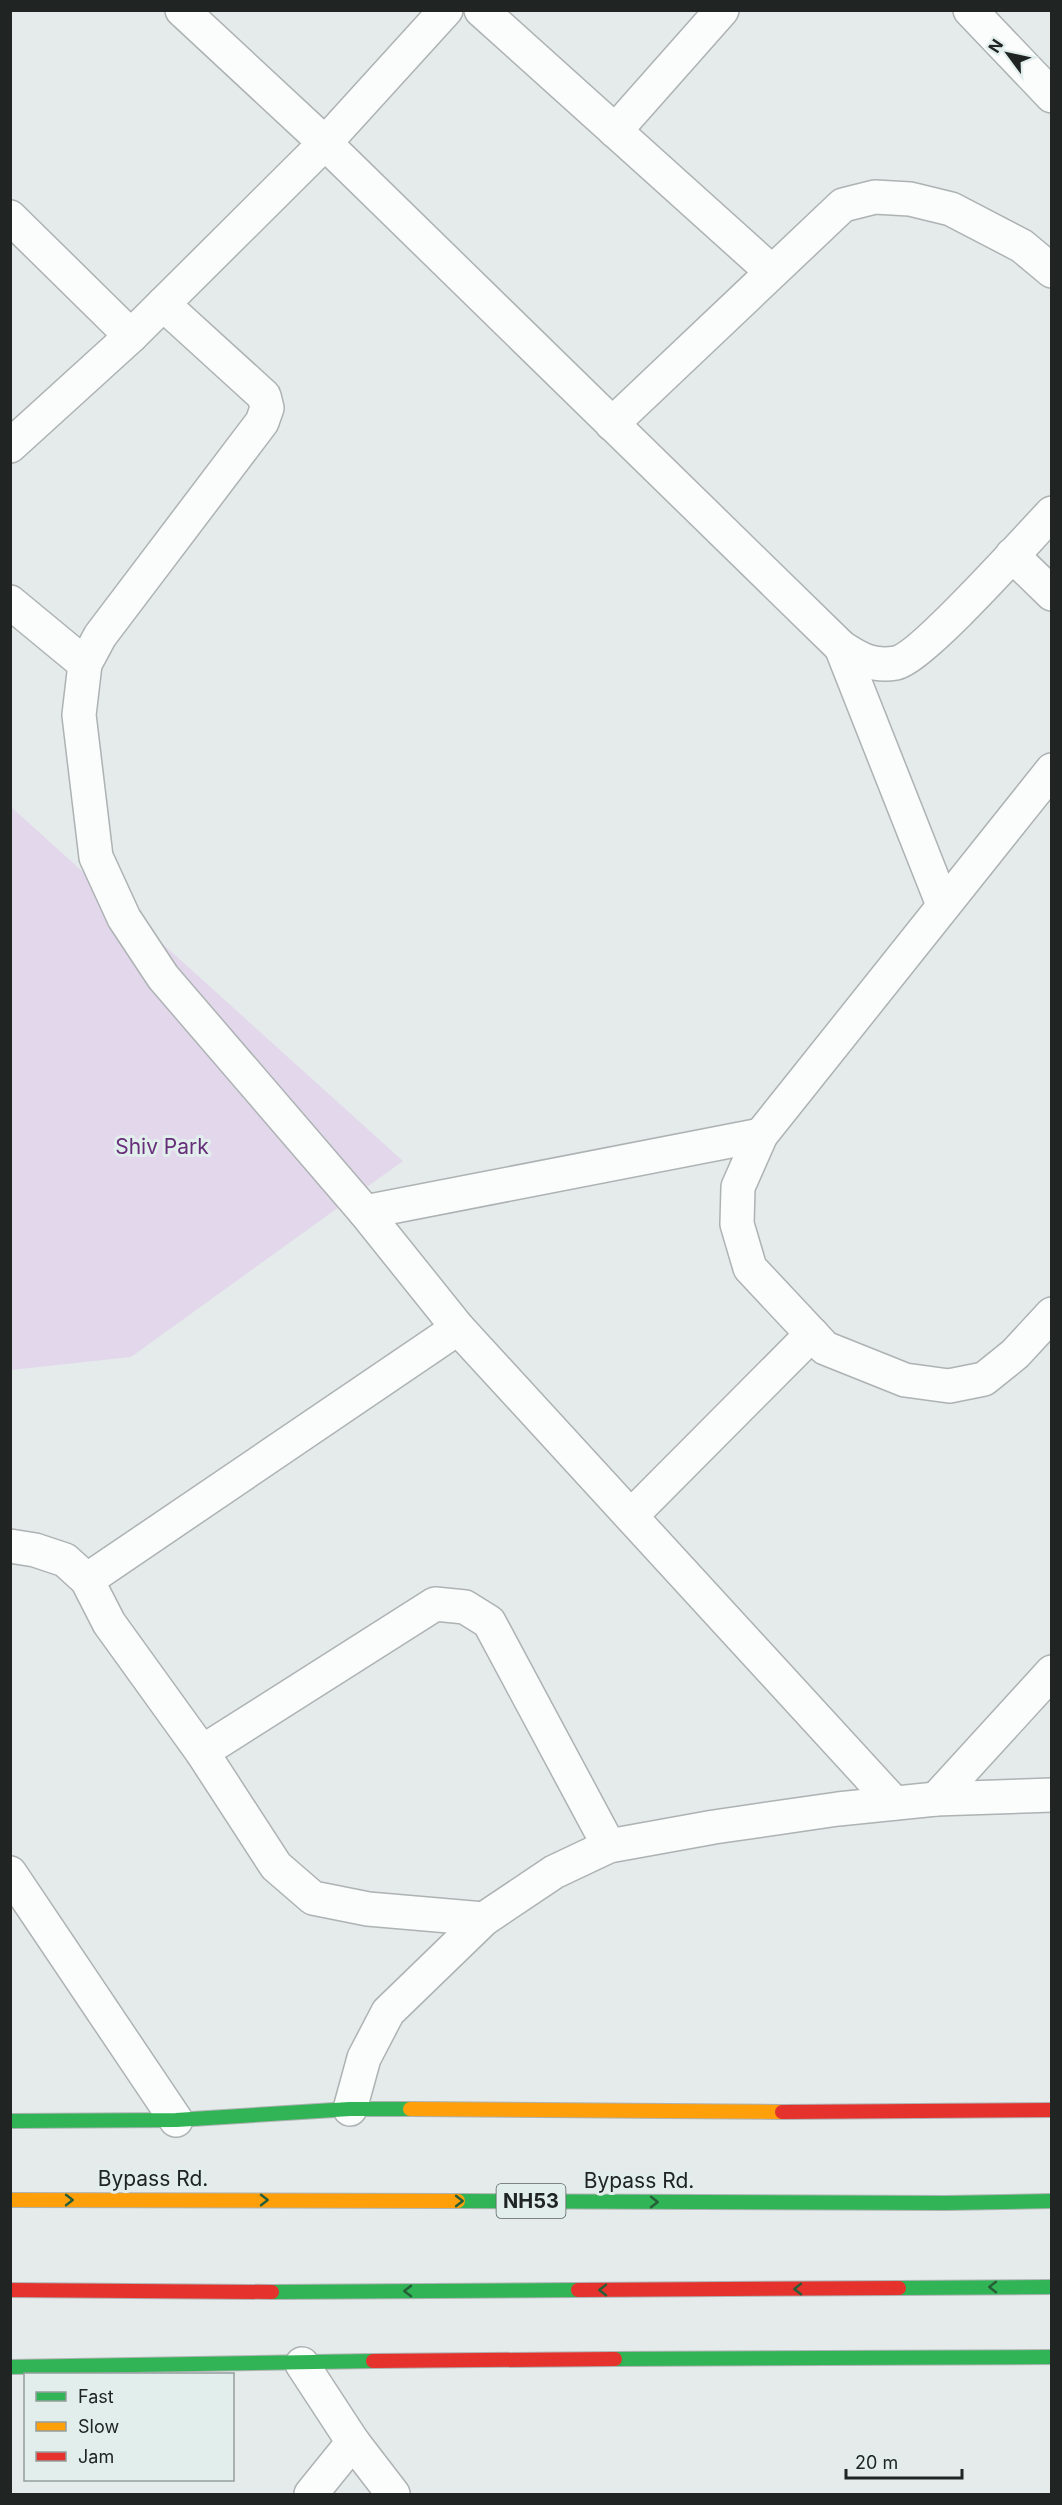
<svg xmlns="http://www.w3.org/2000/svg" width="1062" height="2505" font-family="Inter,sans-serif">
<rect width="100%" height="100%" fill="#e4ebea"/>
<path fill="#e3d7ec" d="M10,806L403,1161L131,1357L11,1370Z"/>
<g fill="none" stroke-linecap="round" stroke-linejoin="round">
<g stroke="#adb2b2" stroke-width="36">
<g id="street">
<path d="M446,10L325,143L841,647C859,659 873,667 896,663C923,657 1026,540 1052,513"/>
<path d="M481,10L772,272"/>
<path d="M970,10L1052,96"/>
<path d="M615,131L722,10"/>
<path d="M10,217L131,336"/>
<path d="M163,304L264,396L267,408L262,422L100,636L85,664L79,715L96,857L124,918L163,977L365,1212L458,1328L894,1803"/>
<path d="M612,424L843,205L875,197L910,199L951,209L1022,246L1052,271"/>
<path d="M10,446L131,336L325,143L182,10"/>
<path d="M1012,555L1052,594"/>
<path d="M10,602L85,664"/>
<path d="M841,647L943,905"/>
<path d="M1052,770L761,1135L738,1187L737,1224L750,1268L825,1348L905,1380L949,1386L984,1379L1015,1354L1052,1314"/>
<path d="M365,1212L761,1135"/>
<path d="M631,1516L812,1334"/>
<path d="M10,1546L35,1550L65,1560L87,1580L109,1623L202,1752L276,1866L313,1898L368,1909L484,1919"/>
<path d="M87,1580L458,1328"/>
<path d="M202,1752L435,1604L465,1607L489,1622L609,1846"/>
<path d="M936,1799L1052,1672"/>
<path d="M10,1873L176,2120"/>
<path d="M350,2109L364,2058L388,2012L484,1919L554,1872L609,1846L714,1827L838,1809L936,1799L1052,1795"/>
<path d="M302,2364L353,2442L393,2494"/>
<path d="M311,2494L353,2442"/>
</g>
</g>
<g stroke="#adb2b2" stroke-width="16">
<g id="fast">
<path d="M10,2121L176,2120L350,2109H410"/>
<path d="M458,2201L946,2203L1052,2201"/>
<path d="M899,2288L1052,2287"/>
<path d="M272,2292L578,2290"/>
<path d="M615,2359L1052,2357"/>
<path d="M10,2367L373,2361"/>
</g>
</g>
<g stroke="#adb2b2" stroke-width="16">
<g id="slow">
<path d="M410,2109L782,2112"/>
<path d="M10,2200L458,2201"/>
</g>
</g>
<g stroke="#adb2b2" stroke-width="16">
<g id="jam">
<path d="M782,2112L1052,2110"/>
<path d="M10,2290L272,2292"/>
<path d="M578,2290L899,2288"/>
<path d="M373,2361L615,2359"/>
</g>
</g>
<use href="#street" stroke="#fbfcfc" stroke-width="33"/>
<use href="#fast" stroke="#30b455" stroke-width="14"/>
<use href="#slow" stroke="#ff9f0a" stroke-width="14"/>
<use href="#jam" stroke="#e5322d" stroke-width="14"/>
</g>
<defs><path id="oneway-chevron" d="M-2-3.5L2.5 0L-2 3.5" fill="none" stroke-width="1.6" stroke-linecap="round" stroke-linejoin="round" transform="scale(1.5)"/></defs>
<g stroke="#265e38">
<use href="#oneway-chevron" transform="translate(69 2200)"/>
<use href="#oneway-chevron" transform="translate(264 2200)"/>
<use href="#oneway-chevron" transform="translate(459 2201)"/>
<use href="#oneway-chevron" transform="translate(654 2202)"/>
<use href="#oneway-chevron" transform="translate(993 2287) rotate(180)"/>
<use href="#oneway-chevron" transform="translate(798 2289) rotate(180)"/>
<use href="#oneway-chevron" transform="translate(603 2290) rotate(180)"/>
<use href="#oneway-chevron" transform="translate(408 2291) rotate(180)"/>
</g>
<g text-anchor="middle" stroke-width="6" stroke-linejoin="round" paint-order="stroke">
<rect fill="#e1eeec" stroke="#5a6160" stroke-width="1.5" x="496.5" y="2184" width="69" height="34" rx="4.5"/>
<g font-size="20" font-weight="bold" fill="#202524">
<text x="531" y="2208">NH53</text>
</g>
<g font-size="21" fill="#672f79" stroke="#e1eeec">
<text x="162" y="1154">Shiv Park</text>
</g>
<g font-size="21" fill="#202524" stroke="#e1eeec">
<text x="153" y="2186">Bypass Rd.</text>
<text x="639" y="2188">Bypass Rd.</text>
</g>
</g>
<rect width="1062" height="2505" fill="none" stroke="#202524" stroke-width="24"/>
<rect x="24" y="2373" width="210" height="108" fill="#e1eeec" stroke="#949e9c" stroke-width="1.5"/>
<rect x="36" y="2392" width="30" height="9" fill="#30b455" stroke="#949e9c" stroke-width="1.5"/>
<text x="78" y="2403" font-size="18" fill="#202524">Fast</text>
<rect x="36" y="2422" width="30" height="9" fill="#ff9f0a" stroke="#949e9c" stroke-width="1.5"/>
<text x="78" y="2433" font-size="18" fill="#202524">Slow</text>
<rect x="36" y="2452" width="30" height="9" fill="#e5322d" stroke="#949e9c" stroke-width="1.5"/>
<text x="78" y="2463" font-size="18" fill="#202524">Jam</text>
<g transform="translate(1008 54) rotate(303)" stroke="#e1eeec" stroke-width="4.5" paint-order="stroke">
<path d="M0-4.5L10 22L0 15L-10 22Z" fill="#202524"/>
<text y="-9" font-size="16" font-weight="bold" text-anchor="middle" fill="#202524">N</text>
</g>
<path d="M846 2469v9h116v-9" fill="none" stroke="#202524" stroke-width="3"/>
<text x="855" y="2469" font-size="18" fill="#202524" stroke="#e1eeec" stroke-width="4.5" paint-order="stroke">20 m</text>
</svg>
